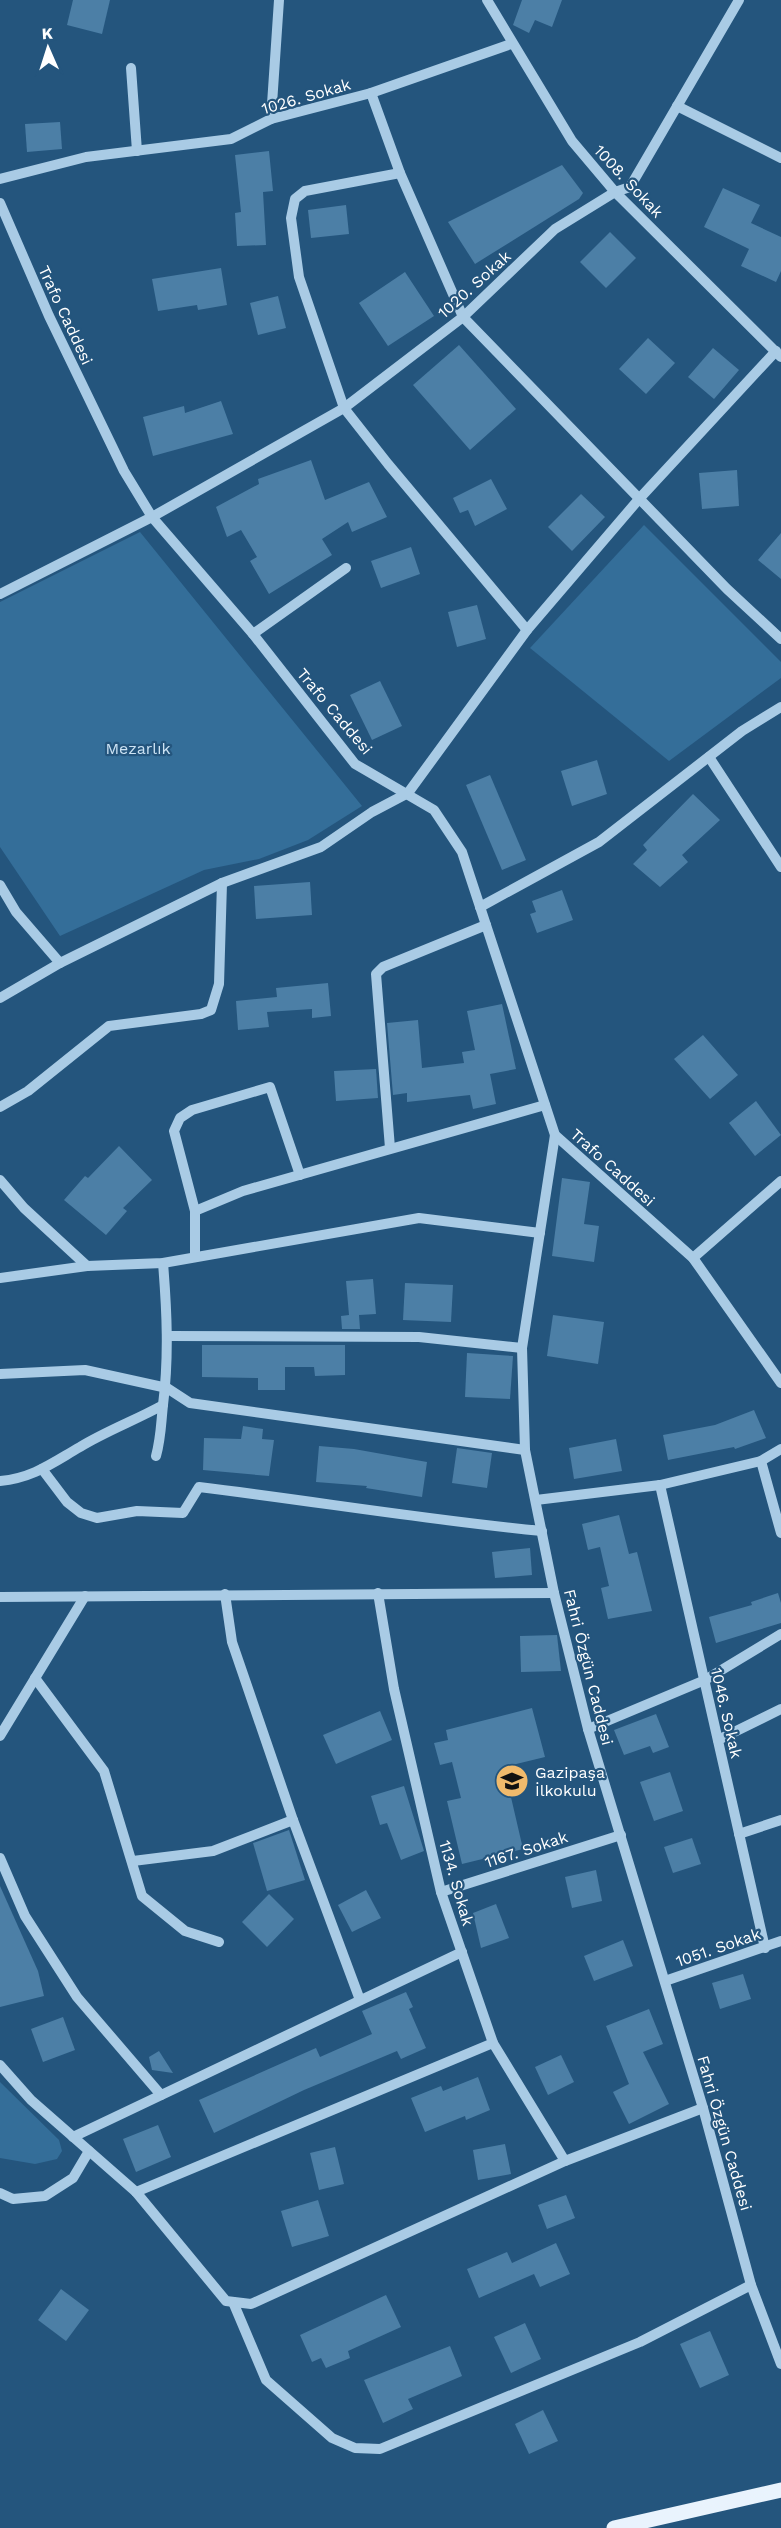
<svg xmlns="http://www.w3.org/2000/svg" width="781" height="2528" font-family="'Work Sans',sans-serif">
<rect width="100%" height="100%" fill="#24557d"/>
<g fill="#346e99">
<path d="M644,525L781,662V678L669,761L530,648Z"/>
<path d="M140,532L362,806L308,840L259,859L204,870L60,936L0,847V602Z"/>
<path d="M0,2082L59,2140L62,2151L57,2159L35,2164L0,2158Z"/>
</g>
<g fill="#4c7fa6">
<path d="M73,0H110L102,34L67,25Z"/>
<path d="M522,0H562L552,27L535,20L529,33L513,25Z"/>
<path d="M60,122L62,149L27,152L25,124Z"/>
<path d="M269,151L273,191L263,192L266,245L237,246L235,213L241,212L235,155Z"/>
<path d="M562,165L583,193L579,199L475,264L448,222Z"/>
<path d="M723,188L760,205L751,223L781,237V271L776,282L741,266L749,249L704,227Z"/>
<path d="M346,205L349,234L311,238L308,210Z"/>
<path d="M610,232L636,258L606,288L580,262Z"/>
<path d="M221,268L227,305L198,310L197,305L158,311L152,279Z"/>
<path d="M405,272L434,316L388,346L359,303Z"/>
<path d="M278,296L286,328L258,335L250,303Z"/>
<path d="M648,338L675,363L646,394L619,369Z"/>
<path d="M459,345L516,409L470,450L413,385Z"/>
<path d="M713,348L739,370L714,399L688,377Z"/>
<path d="M221,401L233,434L153,456L143,417L184,406L185,413Z"/>
<path d="M311,460L325,500L369,482L387,517L352,532L348,522L322,539L332,555L269,594L250,561L257,557L241,530L227,537L216,507L259,484L258,479Z"/>
<path d="M737,470L739,506L702,509L699,473Z"/>
<path d="M491,479L507,509L475,526L468,510L460,513L453,498Z"/>
<path d="M581,494L605,517L572,551L548,527Z"/>
<path d="M781,533V579L758,560Z"/>
<path d="M411,547L420,574L381,588L371,561Z"/>
<path d="M477,605L486,639L457,647L448,612Z"/>
<path d="M380,681L402,726L372,740L350,695Z"/>
<path d="M597,760L607,794L572,806L561,771Z"/>
<path d="M490,775L526,860L502,870L466,785Z"/>
<path d="M693,794L720,820L682,855L688,862L660,887L633,864L647,850L643,845Z"/>
<path d="M310,882L312,915L256,919L254,886Z"/>
<path d="M562,890L573,920L537,933L530,914L536,912L532,901Z"/>
<path d="M328,983L331,1016L312,1018V1009L267,1012L269,1027L238,1030L236,1001L277,997L276,988Z"/>
<path d="M502,1004L516,1069L490,1074L496,1104L473,1109L470,1095L407,1102V1093L393,1095L387,1023L418,1020L422,1068L464,1063L462,1052L475,1050L467,1011Z"/>
<path d="M703,1035L738,1075L710,1099L674,1059Z"/>
<path d="M376,1069L378,1098L336,1101L334,1071Z"/>
<path d="M756,1101L781,1135L755,1156L729,1123Z"/>
<path d="M119,1146L152,1180L123,1208L127,1211L106,1235L64,1200L85,1176L88,1178Z"/>
<path d="M562,1178L590,1182L584,1224L599,1226L594,1262L552,1256Z"/>
<path d="M373,1279L376,1314L359,1315L360,1329H342L341,1316L349,1315L346,1281Z"/>
<path d="M405,1283L453,1285L451,1322L403,1320Z"/>
<path d="M553,1315L604,1322L598,1364L547,1356Z"/>
<path d="M202,1345H345V1375L315,1376L314,1367H285V1390H258V1378L202,1377Z"/>
<path d="M467,1353L513,1356L510,1399L465,1397Z"/>
<path d="M754,1410L766,1438L735,1449L734,1447L668,1460L663,1435L715,1425Z"/>
<path d="M243,1426L263,1429L262,1439L274,1440L269,1476L203,1470L204,1438L241,1439Z"/>
<path d="M616,1439L622,1471L574,1479L569,1448Z"/>
<path d="M319,1446L354,1449L427,1462L422,1497L366,1488L367,1486L316,1482Z"/>
<path d="M457,1448L492,1453L487,1488L452,1483Z"/>
<path d="M619,1515L629,1554L637,1552L652,1611L608,1619L601,1588L609,1586L600,1547L588,1550L582,1524Z"/>
<path d="M530,1548L532,1575L495,1578L492,1552Z"/>
<path d="M778,1593L781,1603V1623L716,1643L709,1617L752,1605L751,1602Z"/>
<path d="M557,1635L561,1671L521,1672L520,1636Z"/>
<path d="M532,1708L545,1757L504,1767L523,1849L462,1864L447,1801L461,1798L452,1762L440,1765L434,1743L448,1740L446,1730Z"/>
<path d="M380,1711L392,1740L336,1764L323,1735Z"/>
<path d="M656,1714L669,1747L653,1753L650,1746L624,1755L614,1730Z"/>
<path d="M670,1772L683,1811L654,1821L640,1782Z"/>
<path d="M404,1786L424,1851L401,1860L387,1823L380,1825L371,1796Z"/>
<path d="M289,1830L305,1880L267,1891L253,1843Z"/>
<path d="M692,1838L701,1864L673,1873L664,1847Z"/>
<path d="M596,1870L602,1901L572,1908L565,1877Z"/>
<path d="M0,1886L38,1971L44,1996L0,2007Z"/>
<path d="M366,1890L381,1918L352,1932L338,1905Z"/>
<path d="M269,1894L294,1919L267,1947L242,1922Z"/>
<path d="M496,1904L509,1938L481,1948L473,1913Z"/>
<path d="M623,1940L633,1966L594,1981L584,1956Z"/>
<path d="M743,1974L751,1999L720,2009L712,1983Z"/>
<path d="M406,1992L413,2007L409,2009L426,2048L401,2059L397,2051L304,2090L214,2133L199,2100L316,2048L320,2057L372,2034L362,2011Z"/>
<path d="M649,2009L663,2044L643,2052L669,2104L629,2124L613,2092L629,2084L606,2026Z"/>
<path d="M63,2017L75,2050L43,2062L31,2029Z"/>
<path d="M159,2051L173,2073L152,2070L149,2057Z"/>
<path d="M561,2055L574,2082L548,2095L535,2067Z"/>
<path d="M478,2077L490,2110L466,2120L465,2116L425,2132L411,2098L441,2086L443,2091Z"/>
<path d="M158,2125L171,2157L136,2172L123,2139Z"/>
<path d="M505,2144L511,2174L478,2180L473,2150Z"/>
<path d="M335,2147L344,2184L319,2190L310,2153Z"/>
<path d="M566,2195L575,2218L547,2229L538,2205Z"/>
<path d="M318,2200L329,2236L292,2247L281,2211Z"/>
<path d="M556,2243L570,2274L540,2287L534,2274L479,2298L467,2269L507,2252L512,2263Z"/>
<path d="M61,2289L89,2310L66,2341L38,2320Z"/>
<path d="M386,2295L401,2327L348,2351L350,2358L326,2368L321,2358L312,2362L300,2335Z"/>
<path d="M525,2323L541,2359L511,2373L494,2337Z"/>
<path d="M710,2331L729,2375L700,2388L680,2344Z"/>
<path d="M450,2346L462,2376L408,2399L413,2409L383,2423L364,2380Z"/>
<path d="M543,2410L558,2441L529,2454L515,2424Z"/>
</g>
<g fill="none" stroke-linecap="round" stroke-linejoin="round">
<g stroke="#a9cbe5" stroke-width="10">
<path d="M487,0L572,141L615,192L781,357"/>
<path d="M131,68L137,151"/>
<path d="M371,93L400,173L463,317L727,589L781,639"/>
<path d="M677,106L781,158"/>
<path d="M271,119L279,0"/>
<path d="M400,173L305,191L295,199L291,218L299,277L344,408L388,464L527,630"/>
<path d="M0,179L86,157L231,139L271,119L371,93L511,44"/>
<path d="M0,203L49,316L124,471L152,517L253,634L355,764L434,810L462,852L555,1135L693,1258L781,1383"/>
<path d="M0,594L152,517L344,408L463,317L555,229L615,192L630,187L739,0"/>
<path d="M253,634L346,568"/>
<path d="M709,757L781,867"/>
<path d="M0,885L16,912L60,963"/>
<path d="M480,907L599,842L742,731L781,707"/>
<path d="M0,998L60,963L222,883L321,847L372,812L408,793L527,630L639,499L776,351"/>
<path d="M0,1107L28,1091L109,1026L201,1014L211,1010L219,984L222,883"/>
<path d="M555,1135L522,1348L525,1450L554,1593L588,1729L703,2108L751,2285L781,2364"/>
<path d="M390,1148L376,974L383,967L486,925"/>
<path d="M0,1180L24,1208L87,1266"/>
<path d="M195,1211L243,1191L545,1105"/>
<path d="M195,1255V1211L174,1131L180,1118L192,1110L270,1087L300,1175"/>
<path d="M693,1258L781,1181"/>
<path d="M0,1278L87,1266L163,1263L419,1218L540,1233"/>
<path d="M169,1336L419,1337L522,1348"/>
<path d="M0,1374L85,1370L167,1388L190,1403L525,1450"/>
<path d="M156,1456C161,1438 161,1423 163,1405C169,1357 167,1312 163,1263"/>
<path d="M761,1461L781,1533"/>
<path d="M42,1469L67,1502L81,1513L97,1518L137,1511L183,1513L199,1487C314,1501 427,1520 542,1531"/>
<path d="M0,1481C33,1478 52,1463 80,1447C106,1431 136,1420 163,1405"/>
<path d="M660,1485L765,1948"/>
<path d="M536,1500L660,1485L761,1461L781,1449"/>
<path d="M378,1593L394,1689L441,1892L493,2043L565,2161"/>
<path d="M225,1594L232,1642L293,1820L360,2000"/>
<path d="M0,1597L554,1593"/>
<path d="M35,1678L104,1771L142,1896L185,1931L219,1942"/>
<path d="M588,1729L705,1680L781,1634"/>
<path d="M0,1736L85,1596"/>
<path d="M718,1740L781,1709"/>
<path d="M739,1834L781,1820"/>
<path d="M0,1858L25,1916L77,1997L161,2095"/>
<path d="M133,1861L213,1851L293,1820"/>
<path d="M441,1892L621,1835"/>
<path d="M665,1981L781,1941"/>
<path d="M0,2065L31,2100L136,2192L226,2301L251,2304L565,2161L703,2108"/>
<path d="M73,2137L462,1952"/>
<path d="M136,2192L493,2043"/>
<path d="M0,2193L13,2199L45,2196L73,2178L89,2151"/>
<path d="M233,2302L266,2380L332,2438L355,2448L380,2449L640,2342L751,2285"/>
</g>
<path stroke="#e9f3fd" stroke-width="15" d="M614,2528L781,2490"/>
</g>
<defs>
<g id="school-disc" transform="scale(1.725)"><circle r="9.5" fill="#f0ba6c" stroke="#24557d"/><path d="M0-5L7-2L0 1L-7-2ZM-4 1L0 2.5L4 1V4Q0 6-4 4Z" fill="#111"/></g>
</defs>
<g fill-rule="evenodd">
<use href="#school-disc" x="512" y="1781"/>
</g>
<g text-anchor="middle" stroke-width="4.5" stroke-linejoin="round" paint-order="stroke">
<g font-size="16" fill="#fff" stroke="#24557d">
<text transform="translate(306 96) rotate(-16)" y="6">1026. Sokak</text>
<text transform="translate(629 181) rotate(47)" y="6">1008. Sokak</text>
<text transform="translate(474 284) rotate(-42)" y="6">1020. Sokak</text>
<text transform="translate(66 315) rotate(65)" y="6">Trafo Caddesi</text>
<text transform="translate(335 711) rotate(50)" y="6">Trafo Caddesi</text>
<text transform="translate(613 1167) rotate(42)" y="6">Trafo Caddesi</text>
<text transform="translate(589 1667) rotate(76)" y="6">Fahri Özgün Caddesi</text>
<text transform="translate(727 1713) rotate(77)" y="6">1046. Sokak</text>
<text transform="translate(526 1849) rotate(-18)" y="6">1167. Sokak</text>
<text transform="translate(457 1883) rotate(74)" y="6">1134. Sokak</text>
<text transform="translate(718 1947) rotate(-19)" y="6">1051. Sokak</text>
<text transform="translate(725 2133) rotate(74)" y="6">Fahri Özgün Caddesi</text>
</g>
<g font-size="16" fill="#cce3f4" stroke="#24557d">
<text x="138" y="754">Mezarlık</text>
</g>
<g font-size="16" fill="#fff" stroke="#24557d" text-anchor="start">
<text x="535" y="1778">Gazipaşa<tspan x="535" dy="18">İlkokulu</tspan></text>
</g>
</g>
<g transform="translate(48 48) rotate(357)" stroke="#24557d" stroke-width="4.5" paint-order="stroke">
<path d="M0-4.5L10 22L0 15L-10 22Z" fill="#ffffff"/>
<text y="-9" font-size="16" font-weight="bold" text-anchor="middle" fill="#ffffff">K</text>
</g>
</svg>
